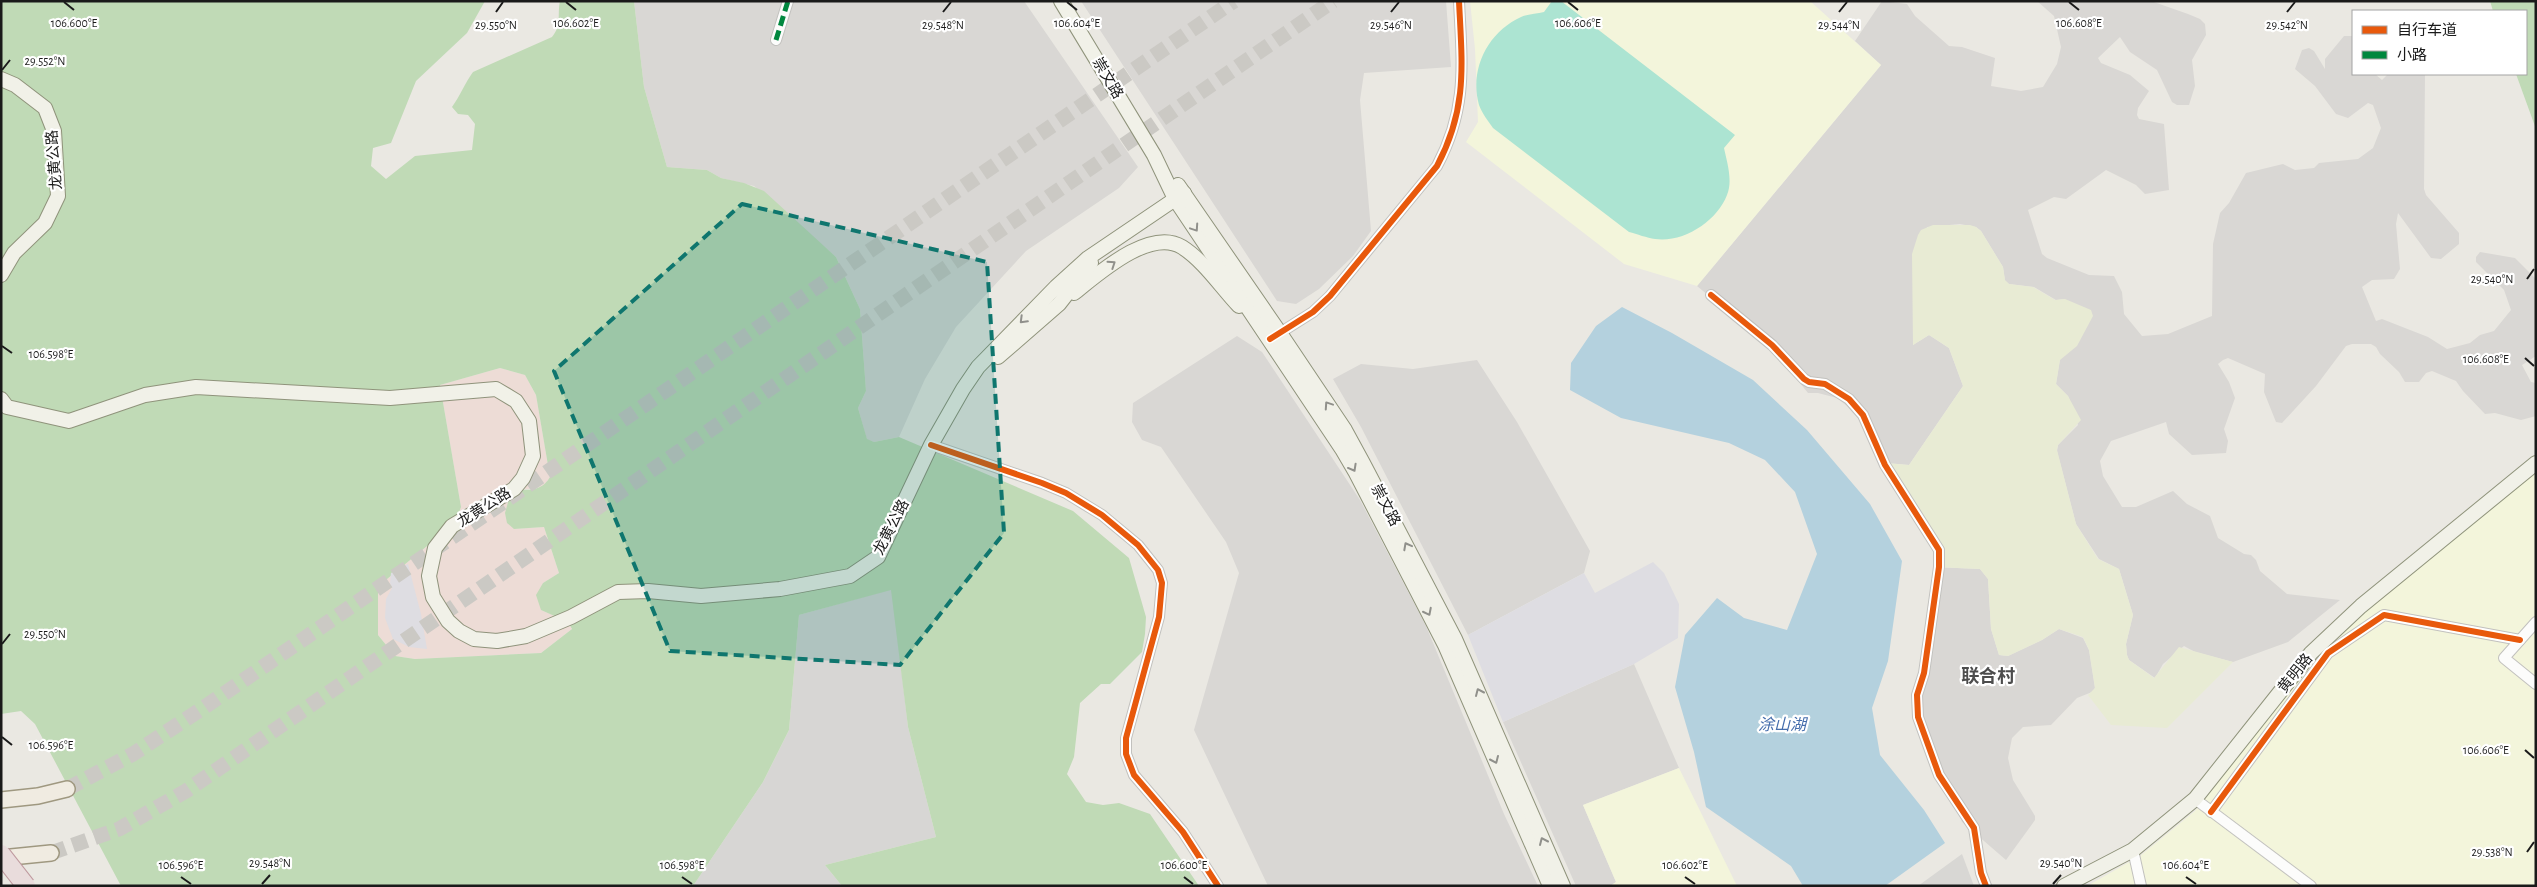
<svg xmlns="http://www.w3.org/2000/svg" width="2537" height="887" font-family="'Alegreya Sans','Noto Sans SC',sans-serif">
<rect width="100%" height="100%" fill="#eae8e2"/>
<g fill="#d9d7d4">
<path d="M634,1H1024L1138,167L1119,188L1026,251L956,327L925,379L899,437L874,442L867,440L858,408L866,391L860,309L836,257L754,186L721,178L707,170L667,167L644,87Z"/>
<path d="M1081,1H1446L1451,67L1364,73L1360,100L1371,231L1353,256L1319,289L1296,304L1277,301Z"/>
<path d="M1882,1L1907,4L1915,16L1949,46L1962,47L1995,58L1991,86L2021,91L2043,87L2057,64L2061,47L2054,16L2037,1H2151L2188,14L2200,19L2205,24L2206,35L2192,60L2195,86L2189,105H2177L2172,102L2157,70L2130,52L2120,37L2098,58L2101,63L2130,75L2149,91L2138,108L2137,115L2139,119L2164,124L2169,190L2145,194L2136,185L2106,170L2066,199L2054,197L2028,210L2042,254L2047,258L2089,275L2114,276L2122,292L2124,314L2142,336L2168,334L2212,316L2213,244L2220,213L2229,203L2246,173L2283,164L2295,170L2314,168L2319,163L2358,159L2373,148L2381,128L2373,105L2368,103L2348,118L2336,114L2315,86L2295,69L2302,50L2309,48L2314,51L2325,69V59L2344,36H2353V74H2375L2382,80L2388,74H2425L2424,189L2426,195L2459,233V244L2441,259L2431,258L2398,213L2396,224L2400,269L2394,279L2372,280L2362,287L2376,321L2382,319L2428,337L2447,349L2470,343L2480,335L2494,331L2511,310L2504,290L2476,262V257L2480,252L2515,258L2536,279V356L2522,365L2531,382L2536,383V416L2521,420L2495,413L2485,414L2463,391L2456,381L2432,371L2426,373L2419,382H2405L2399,372L2380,354L2376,347L2371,344H2352L2346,346L2316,386L2282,423L2276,422L2264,392L2265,374L2228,358L2223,360L2218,364L2229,382L2235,398L2224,429L2228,441L2226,453L2192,455L2169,434L2166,422L2111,441L2100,461L2103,476L2122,507H2136L2173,491L2187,504L2210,516L2218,538L2244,554L2251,555L2256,560L2260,571L2287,594L2340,600L2288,642L2233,662L2195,652L2184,646L2163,664L2155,678L2129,660L2127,655L2126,644L2133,615L2119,569L2099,559L2076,524L2057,451L2058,445L2078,425L2068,396L2056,384L2060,359L2064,354L2065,299L2056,300L2034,287L2009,284L2005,281L2003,267L1981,231L1976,227L1960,224L1927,227L1913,345L1929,335L1949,348L1963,386L1909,465L1886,463L1877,440L1847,406L1837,398L1818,393H1808L1771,347L1697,286L1881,65L1855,41Z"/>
<path d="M1237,336L1262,352L1360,500L1426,626L1504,814L1538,886H1268L1194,730L1239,573L1226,542L1161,447L1142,440L1132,422L1133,403Z"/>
<path d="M1477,360L1517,422L1590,551L1584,573L1468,635L1361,427L1333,379L1361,364L1413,369Z"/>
<path d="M1934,567L1980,569L1988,579L1991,629L1999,655L2008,656L2042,640L2059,629L2083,638L2089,650L2095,688L2092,692L2077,698L2051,725L2023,727L2012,738L2008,758L2013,780L2035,816V820L2006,860L1962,822L1919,723Z"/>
<path d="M1634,664L1679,768L1583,805L1616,882L1610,886H1576L1503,722Z"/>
</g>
<path fill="#eddcd6" d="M500,368L525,375L536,395L550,477L544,487L519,490L514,529L544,527L559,573L543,583L541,610L568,622L572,629L541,653L415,659L395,656L378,635V591L381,584L455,523L461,507L440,385Z"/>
<g fill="#f3f5db">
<path d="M1470,1H1810L1881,65L1697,286L1624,264L1466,142L1478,122L1475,49Z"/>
<path d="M2536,472V886H2087L2140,856L2195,811L2316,658L2367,608Z"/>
<path d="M1679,768L1737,886H1610L1616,882L1583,805Z"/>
</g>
<path fill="#d7d6d4" d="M892,589L908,727L936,837L825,865L842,886H693L763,782L789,730L799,615Z"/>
<path fill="#e8ebd4" d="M1933,225H1970L1976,227L1981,231L2003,267L2005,280L2009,284L2033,287L2055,300L2065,299L2091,310L2093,316L2077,346L2060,360L2056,384L2068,396L2081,420L2058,445L2057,450L2076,524L2098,559L2119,569L2133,615L2126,644L2127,655L2129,660L2154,678L2179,647L2233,662L2167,728L2111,725L2088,695L2095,688L2089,650L2083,637L2059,629L2042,640L2008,656L1999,655L1991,629L1988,579L1980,569L1934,567L1938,549L1886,463L1909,465L1963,386L1949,348L1929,335L1913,345L1912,254L1918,235L1921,230Z"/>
<g fill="#c0dab6" fill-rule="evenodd">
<path d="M1,1H485L467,33L416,81L391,143L373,148L371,166L386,179L415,156L472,150L475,124L468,115L458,114L452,107C460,96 465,83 473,72L552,37C562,25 557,15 560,1H634L644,87L667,167L707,170L721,178L744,183L764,191L836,257L860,309L866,391L858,408L867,439L874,442L899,437L1073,511L1129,558L1146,617L1145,634L1142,652L1110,684H1101L1080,703L1074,757L1067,774L1086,802L1103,805L1119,803L1150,814L1199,886H842L825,865L936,837L908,727L891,590L799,615L789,730L763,782L693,886H121L35,724L21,711L1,714ZM500,368L525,375L536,395L550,477C541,492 528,491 512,488L505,513L507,523L514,529L544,527L559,573L543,583L536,595L541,610L568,622L572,629L541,653L415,659L395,656L378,635V591L381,584L455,523L461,507L440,385Z"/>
<path d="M2490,1H2536V129L2516,74H2526V11H2493Z"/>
</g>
<path fill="#ace4d2" d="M1552,1H1561L1735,135L1724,148C1727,162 1733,181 1727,195C1717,221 1684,243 1655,239C1647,238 1637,234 1629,232L1493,128C1488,121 1482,113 1479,105C1469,69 1488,32 1521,17C1527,14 1537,14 1544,12Z"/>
<path fill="#d8d7d4" d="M1962,854L1974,886H1918Z"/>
<g fill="#dedde2">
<path d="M1653,562L1664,573L1679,604L1678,638L1634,664L1503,722L1468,635L1584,573L1595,593Z"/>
<path d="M408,564L421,614L427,649L409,647L393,639L385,618L386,599L392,588L390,583L391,573Z"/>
</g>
<path fill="#b4d1de" d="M1622,307L1672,333L1753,380L1807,430L1870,504L1902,561L1888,661L1872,708L1880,755L1924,810L1945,843L1885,886H1803L1791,866L1706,807L1694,752L1675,687L1685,635L1717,598L1744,618L1787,630L1817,554L1795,492L1765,460L1729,443L1621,418L1570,390L1571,363L1596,326Z"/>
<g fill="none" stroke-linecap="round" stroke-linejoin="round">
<g stroke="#cbc9c4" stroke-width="15" stroke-dasharray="15 8" stroke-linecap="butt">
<path d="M67,789L133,754L203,708L1234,1"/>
<path d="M51,853L119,829L186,791L1333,1"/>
</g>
<g stroke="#c2c1be" stroke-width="12">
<g id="street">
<path d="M776,40L788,1"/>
<path d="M1711,295L1772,345L1804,379L1809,382L1825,384L1849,399L1863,415L1885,465L1939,550V567L1924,673L1917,695L1918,717L1939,775L1974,828L1981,873L1986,886"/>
<path d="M1275,336L1313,312L1330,296L1437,166C1468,108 1462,64 1459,1"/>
<path d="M931,445L1042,483L1066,493L1102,515L1138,545L1158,570L1162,583L1159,617L1126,738V754L1134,775L1183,832L1218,886"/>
<path d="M2536,622L2504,658L2536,684"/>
<path d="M2195,799L2311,886"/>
<path d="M2211,812L2328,653L2384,615L2520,640"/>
<path d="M2133,850L2141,886"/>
</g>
</g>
<g stroke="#8f937b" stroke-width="16">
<g id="secondary">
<path d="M1061,1L1154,155L1175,199L1342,449L1356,473L1445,645L1550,886"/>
<path d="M1,79L15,85L45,108L54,131L58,196L45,223L14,253L1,275"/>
<path d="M1178,185L1280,333L1345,430L1363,463L1455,639L1563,886"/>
<path d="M1074,293C1098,274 1150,227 1182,247C1204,261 1221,287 1239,306"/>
<path d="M998,357L1059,304L1091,263"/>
<path d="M1,399L7,407L69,421L145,395L196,387L390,398L496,389L516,401L529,421L533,456L523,478L514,489L452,526L435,548L429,576L433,597L448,621L459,631L474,639L497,641L526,636L571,617L618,592L648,591L701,596L780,589L850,576L878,557L931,445L963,389L978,367L1056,287L1088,258L1184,193"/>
<path d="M2064,886L2133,850L2195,799L2311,653L2361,606L2536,463"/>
</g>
</g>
<g stroke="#9f9880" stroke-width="18">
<g id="primary">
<path d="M1,800L38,796L67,789"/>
<path d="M1,858L51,853"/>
</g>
</g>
<use href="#street" stroke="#fcfcfb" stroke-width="10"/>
<use href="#secondary" stroke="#f1f1e8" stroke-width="14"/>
<use href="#primary" stroke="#f0ebe1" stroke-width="15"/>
<g stroke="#bf9a9f" stroke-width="20" stroke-linecap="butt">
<path id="highway-bridge" d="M1,854L26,886"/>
</g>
<use href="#highway-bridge" stroke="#e9dcdc" stroke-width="18"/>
<path stroke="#00873e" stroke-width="5" stroke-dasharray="10 5" stroke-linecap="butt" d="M776,40L788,1"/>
<g stroke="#fff" stroke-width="9">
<g id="cycleway">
<path d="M1711,295L1772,345L1804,379L1809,382L1825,384L1849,399L1863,415L1885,465L1939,550V567L1924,673L1917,695L1918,717L1939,775L1974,828L1981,873L1986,886"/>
<path d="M1270,339L1313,312L1330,296L1437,166C1468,108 1462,64 1459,1"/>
<path d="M931,445L1042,483L1066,493L1102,515L1138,545L1158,570L1162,583L1159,617L1126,738V754L1134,775L1183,832L1218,886"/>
<path d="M2211,812L2328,653L2384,615L2520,640"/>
</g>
</g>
<use href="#cycleway" stroke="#e8590c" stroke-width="6"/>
</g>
<defs><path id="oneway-chevron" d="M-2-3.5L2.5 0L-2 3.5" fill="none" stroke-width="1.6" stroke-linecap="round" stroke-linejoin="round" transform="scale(1.25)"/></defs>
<g stroke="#90908b">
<use href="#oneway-chevron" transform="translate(1195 228) rotate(56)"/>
<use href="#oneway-chevron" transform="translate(1112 264) rotate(-34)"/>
<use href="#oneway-chevron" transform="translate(1023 320) rotate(135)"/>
<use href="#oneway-chevron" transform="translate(1328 405) rotate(-124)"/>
<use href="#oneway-chevron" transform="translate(1353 468) rotate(61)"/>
<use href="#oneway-chevron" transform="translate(1407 546) rotate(-118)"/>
<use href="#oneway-chevron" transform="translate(1428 612) rotate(63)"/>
<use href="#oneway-chevron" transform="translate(1479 692) rotate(-114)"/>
<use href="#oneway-chevron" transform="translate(1495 760) rotate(66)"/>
<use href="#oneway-chevron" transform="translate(1543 841) rotate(-114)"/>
</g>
<path fill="#0f766e" fill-opacity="0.2" stroke="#0f766e" stroke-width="4" stroke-dasharray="10 6" stroke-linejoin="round" d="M742,204L987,262L1004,533L900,665L670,651L554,371Z"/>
<path fill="none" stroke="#1a1a1a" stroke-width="2" d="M64,2L74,10M566,2L576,10M1067,2L1077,10M1568,2L1578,10M2069,2L2079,10M496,12L503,2M943,12L951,2M1391,12L1399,2M1839,12L1847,2M2287,12L2295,2M2,70L10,60M2527,279L2534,269M2,346L12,353M2525,358L2534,366M2,644L10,634M2,737L12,745M2525,750L2534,758M2527,852L2534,842M181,877L191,884M682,877L692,884M1184,877L1193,884M1685,877L1695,884M2186,877L2196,884M262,884L270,875M2053,884L2061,875"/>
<g text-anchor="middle" stroke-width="4.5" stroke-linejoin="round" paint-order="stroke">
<g font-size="15" fill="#1a1a1a" stroke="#fff">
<text transform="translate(1108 78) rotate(59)" y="5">崇文路</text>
<text transform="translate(54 160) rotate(-95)" y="5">龙黄公路</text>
<text transform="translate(1386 505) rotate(62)" y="5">崇文路</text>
<text transform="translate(484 507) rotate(-32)" y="5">龙黄公路</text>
<text transform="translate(891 527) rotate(-63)" y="5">龙黄公路</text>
<text transform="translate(2295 673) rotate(-51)" y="5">黄明路</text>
</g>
<g font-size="16" font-style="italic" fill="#456dac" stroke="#fff">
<text x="1782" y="730">涂山湖</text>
</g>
<g font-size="18" font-weight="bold" fill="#4d4d4d" stroke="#fff">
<text x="1988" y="682">联合村</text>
</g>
</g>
<g font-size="12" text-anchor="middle" fill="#1a1a1a" stroke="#fff" stroke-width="4.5" stroke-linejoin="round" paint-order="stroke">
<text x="74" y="27">106.600°E</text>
<text x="576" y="27">106.602°E</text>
<text x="1077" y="27">106.604°E</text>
<text x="2079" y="27">106.608°E</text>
<text x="1578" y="27">106.606°E</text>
<text x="496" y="29">29.550°N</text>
<text x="943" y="29">29.548°N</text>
<text x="1391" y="29">29.546°N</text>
<text x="1839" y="29">29.544°N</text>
<text x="2287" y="29">29.542°N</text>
<text x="45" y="65">29.552°N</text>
<text x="2492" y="283">29.540°N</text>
<text x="51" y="358">106.598°E</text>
<text x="2486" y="363">106.608°E</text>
<text x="45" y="638">29.550°N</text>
<text x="51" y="749">106.596°E</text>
<text x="2486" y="754">106.606°E</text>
<text x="2492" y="856">29.538°N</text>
<text x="270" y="867">29.548°N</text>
<text x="2061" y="867">29.540°N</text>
<text x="181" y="869">106.596°E</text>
<text x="682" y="869">106.598°E</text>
<text x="1184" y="869">106.600°E</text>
<text x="1685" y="869">106.602°E</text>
<text x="2186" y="869">106.604°E</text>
</g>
<rect width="2537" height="887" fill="none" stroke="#1a1a1a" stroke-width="5"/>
<rect x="2352" y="10" width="175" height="65" fill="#ffffff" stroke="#a3a3a3"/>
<rect x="2362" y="26" width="25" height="8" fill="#e8590c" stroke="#a3a3a3"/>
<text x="2397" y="35" font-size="15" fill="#1a1a1a">自行车道</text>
<rect x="2362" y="51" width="25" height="8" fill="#00873e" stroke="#a3a3a3"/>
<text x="2397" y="60" font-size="15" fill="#1a1a1a">小路</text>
</svg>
